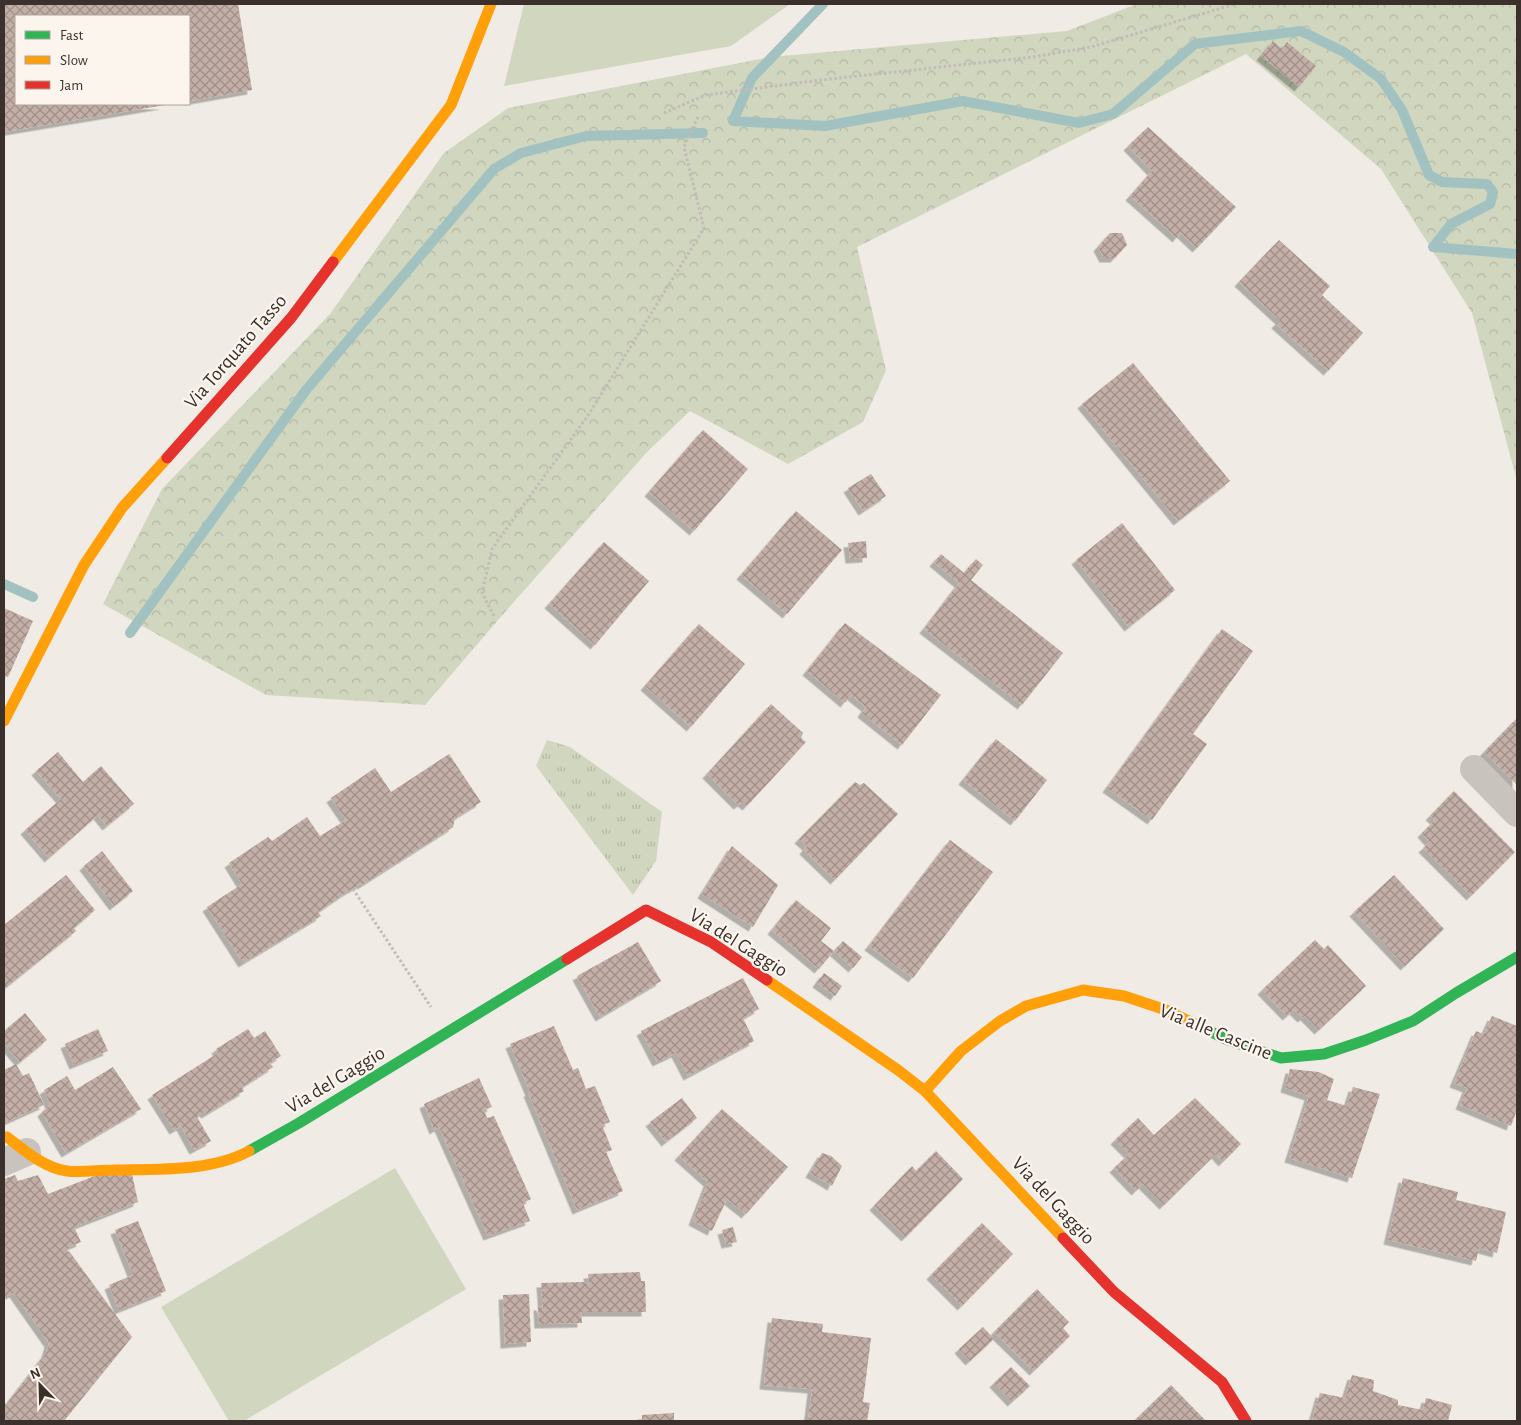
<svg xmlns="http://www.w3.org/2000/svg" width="1521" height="1425" font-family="'Alegreya Sans',sans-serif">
<defs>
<pattern id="grass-tufts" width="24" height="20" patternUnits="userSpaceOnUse" patternTransform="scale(1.25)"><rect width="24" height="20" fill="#d1d6bf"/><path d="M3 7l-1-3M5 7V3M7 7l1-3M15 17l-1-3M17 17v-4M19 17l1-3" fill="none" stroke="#b4b8a4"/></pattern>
<pattern id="forest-crowns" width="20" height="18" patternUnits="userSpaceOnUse" patternTransform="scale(1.25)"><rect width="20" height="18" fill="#d1d6bf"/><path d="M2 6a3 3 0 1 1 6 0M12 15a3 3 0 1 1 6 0" fill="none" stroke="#b4b8a4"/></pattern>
<pattern id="building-cross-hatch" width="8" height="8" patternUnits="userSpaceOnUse" patternTransform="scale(1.25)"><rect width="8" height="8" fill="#c3afa7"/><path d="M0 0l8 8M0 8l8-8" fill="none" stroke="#a08f88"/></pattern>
<filter id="shadow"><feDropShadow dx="-4.5" dy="4.5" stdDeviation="0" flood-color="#0004"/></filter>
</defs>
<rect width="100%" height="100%" fill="#f0ebe5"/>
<path fill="url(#grass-tufts)" d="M547,740L570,747L662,812L656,861L633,895L536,766Z"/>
<path fill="url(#forest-crowns)" d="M1137,4H1517V481L1472,313L1381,169L1246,54L857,247L886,370L863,422L788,464L690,411L648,451L512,604L425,705L266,695L103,604L162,489L330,314L444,153L508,108L770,57L1067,31Z"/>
<g fill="#d1d6bf">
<path d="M524,4H790L731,46L504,86Z"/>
<path d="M395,1168L466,1289L244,1421H229L161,1307Z"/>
</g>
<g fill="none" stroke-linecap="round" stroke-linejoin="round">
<g stroke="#a1c2c1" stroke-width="10">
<path d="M823,4L752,78L733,121L825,126L963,101L1079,123L1113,114L1195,44L1301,31L1344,52L1381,79L1402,110L1429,175L1442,182L1487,184L1493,192L1490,204L1451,224L1433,247L1517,254"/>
<path d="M4,584L33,597"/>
<path d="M130,633L306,390L494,169L521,153L586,136L703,133"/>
</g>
</g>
<g fill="url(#building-cross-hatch)" filter="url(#shadow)">
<path d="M4,4H238L252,90L189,101V16H16V104L165,105L4,132Z"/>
<path d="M1273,41L1282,49L1287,42L1316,66L1299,87L1261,56Z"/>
<path d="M1148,127L1236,207L1197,248L1181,233L1177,238L1130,196L1152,171L1128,146Z"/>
<path d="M1110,233H1122L1127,245L1115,258H1104L1098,247Z"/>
<path d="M1279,240L1330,286L1322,295L1363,333L1328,371L1276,324L1280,320L1239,282Z"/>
<path d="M1133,363L1230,481L1178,521L1082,404Z"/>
<path d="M703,430L748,469L694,531L649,492Z"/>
<path d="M871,474L886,496L863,511L848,488Z"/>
<path d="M796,511L842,550L787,614L741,575Z"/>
<path d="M1122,523L1175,590L1129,627L1076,560Z"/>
<path d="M866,541L867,558L850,559L848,543Z"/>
<path d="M604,542L649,581L595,645L549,604Z"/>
<path d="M941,554L964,573L976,559L983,565L971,580L1063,653L1022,705L924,629L959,583L934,562Z"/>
<path d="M4,608L33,621L8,677L4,675Z"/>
<path d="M845,623L941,695L902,745L862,713L866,707L851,695L845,703L807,671Z"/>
<path d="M699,624L745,664L691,727L645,686Z"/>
<path d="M1222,629L1253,651L1193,734L1207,744L1152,820L1107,788Z"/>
<path d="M771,704L803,733L801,738L806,742L747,806L742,802L738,805L707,774Z"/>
<path d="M1517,718V785L1484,752Z"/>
<path d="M996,739L1047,780L1015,821L963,780Z"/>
<path d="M58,752L83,782L101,766L134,804L107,826L98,815L49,858L25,830L61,799L36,771Z"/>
<path d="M449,754L481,802L455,818L453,827L362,885L361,884L347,892L318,912L321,916L243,963L207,907L242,884L229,863L268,837L272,841L307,817L320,836L346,820L331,798L375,768L391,792Z"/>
<path d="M855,782L860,785L864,783L898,814L835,880L804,850L807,846L799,839Z"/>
<path d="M1454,791L1515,852L1471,896L1423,848L1430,842L1422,833L1435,820L1430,816Z"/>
<path d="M950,840L993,872L913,978L869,946Z"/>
<path d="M732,846L778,885L753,927L702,894Z"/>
<path d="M102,851L133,891L114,906L84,866Z"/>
<path d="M66,875L95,910L74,928L76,931L4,989V925Z"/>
<path d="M1394,875L1444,929L1405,966L1354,912Z"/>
<path d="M796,900L831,928L821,941L834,951L843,941L862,957L853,968L834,951L819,969L772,930Z"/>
<path d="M1315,940L1324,949L1328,945L1366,986L1319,1030L1305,1016L1302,1018L1294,1010L1287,1016L1262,990Z"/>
<path d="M638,942L661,981L600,1017L577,976Z"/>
<path d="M824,973L842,986L835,996L817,983Z"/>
<path d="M743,978L759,1009L743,1018L754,1041L688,1076L676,1053L657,1062L641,1031Z"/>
<path d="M25,1013L47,1040L20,1062L4,1043V1031Z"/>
<path d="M1492,1016L1517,1026V1110L1511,1126L1460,1105L1467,1088L1454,1083L1476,1031L1484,1034Z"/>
<path d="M554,1026L573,1070L578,1068L586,1089L595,1086L610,1122L602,1125L612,1150L606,1152L623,1191L577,1210L528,1092H530L510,1044Z"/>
<path d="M98,1029L108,1051L74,1065L65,1044Z"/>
<path d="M248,1029L254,1038L265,1031L281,1056L270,1063L273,1067L242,1087L244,1091L206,1114L204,1112L197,1117L211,1141L194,1150L181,1126L174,1130L152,1095L218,1053L216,1049Z"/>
<path d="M16,1064L23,1076L29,1073L44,1105L4,1123V1070Z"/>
<path d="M113,1067L141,1109L66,1153L42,1112L50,1105L44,1090L67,1076L75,1090Z"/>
<path d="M1290,1069L1319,1072L1334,1079L1327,1100L1347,1106L1353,1087L1380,1094L1352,1178L1289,1158L1309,1096L1285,1088Z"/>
<path d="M479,1078L492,1107L484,1110L487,1118L494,1116L531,1199L523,1203L530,1221L488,1236L439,1127L434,1130L424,1104Z"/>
<path d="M682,1098L697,1118L666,1142L650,1122Z"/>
<path d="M1195,1098L1241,1144L1223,1162L1216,1154L1164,1205L1143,1184L1136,1191L1114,1168L1129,1154L1115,1140L1138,1118L1154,1135Z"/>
<path d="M722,1109L788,1167L746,1214L727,1199L712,1231L693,1221L708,1182L679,1156Z"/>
<path d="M936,1151L963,1179L906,1237L874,1206L912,1166L916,1171Z"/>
<path d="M822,1153L831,1156L842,1166L832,1186L810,1173Z"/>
<path d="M100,1174H132L138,1202L74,1227L81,1242L69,1247L67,1252L69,1251L132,1337L64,1421H4V1401L6,1405L46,1353L49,1343L14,1293L4,1298V1179L15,1175L18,1181L38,1175L48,1194Z"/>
<path d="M1403,1178L1458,1192L1456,1200L1506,1212L1497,1253L1479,1248L1476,1261L1388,1240Z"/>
<path d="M138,1221L166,1291L119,1310L109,1285L133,1275L115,1230Z"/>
<path d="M982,1223L1013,1254L962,1306L931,1275Z"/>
<path d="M733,1227L737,1242L726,1244L722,1230Z"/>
<path d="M640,1272L641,1281H645L646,1312H581L582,1323L539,1324L538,1306H541L543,1311L541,1283L585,1282V1284H589L588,1274Z"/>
<path d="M1037,1289L1069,1322L1063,1328L1070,1336L1034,1371L994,1332Z"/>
<path d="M529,1294L531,1342L505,1344L503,1295Z"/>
<path d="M772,1318L823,1324L822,1332L871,1338L863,1402L870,1403L867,1421H808L812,1389L764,1385Z"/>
<path d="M983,1327L994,1339L970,1361L959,1349Z"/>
<path d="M1011,1367L1030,1386L1012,1402L994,1383Z"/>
<path d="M1352,1375L1374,1380L1373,1391L1398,1400V1405L1423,1410L1426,1398L1452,1405L1448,1421H1312L1320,1393L1345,1398Z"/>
<path d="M1171,1385L1206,1421H1134Z"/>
<path d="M674,1413V1421H642V1415Z"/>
</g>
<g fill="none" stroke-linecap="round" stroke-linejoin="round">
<g stroke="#c2bbb6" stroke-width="3" stroke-dasharray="2.5 2.5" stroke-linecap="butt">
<path d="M664,113L706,95L821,80L1033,57L1091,47L1235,4"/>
<path d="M494,616L482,593L492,549L589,414L704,228L684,147L698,117"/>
<path d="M353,889L431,1007"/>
</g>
<g stroke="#c9c3be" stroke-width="28">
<path d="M1474,769L1517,813"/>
<path d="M4,1162L27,1152"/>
</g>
<g stroke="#30b455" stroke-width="11">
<path d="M1201,1027L1228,1040L1281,1058L1324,1054L1366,1040L1413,1021L1456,993L1517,957"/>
<path d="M249,1151L299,1123L567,959"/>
</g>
<g stroke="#ff9f0a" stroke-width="11">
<path d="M333,262L451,105L491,4"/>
<path d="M4,721L84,565L122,508L167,458"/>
<path d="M767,980L898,1070L925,1091L1063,1238"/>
<path d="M925,1091L961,1051L1000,1021L1026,1006L1083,990L1124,996L1166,1010L1201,1027"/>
<path d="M4,1137H7C24,1150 44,1168 67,1171C81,1173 98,1170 113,1170C155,1169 211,1172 249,1151"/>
</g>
<g stroke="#e5322d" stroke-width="11">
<path d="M167,458L291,318L333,262"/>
<path d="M567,959L646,910L711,942L767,980"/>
<path d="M1063,1238L1114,1292L1222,1382L1246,1421"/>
</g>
</g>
<g text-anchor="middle" stroke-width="4.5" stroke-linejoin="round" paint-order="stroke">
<g font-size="20" fill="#3b302b" stroke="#fbf5ee">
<text transform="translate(235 351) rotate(-49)" y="7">Via Torquato Tasso</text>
<text transform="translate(739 942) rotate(32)" y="7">Via del Gaggio</text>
<text transform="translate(1216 1031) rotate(22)" y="7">Via alle Cascine</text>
<text transform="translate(335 1079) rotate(-31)" y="7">Via del Gaggio</text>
<text transform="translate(1054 1200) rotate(47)" y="7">Via del Gaggio</text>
</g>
</g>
<rect width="1521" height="1425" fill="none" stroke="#3b302b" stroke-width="10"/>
<rect x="15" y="15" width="175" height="90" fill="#fbf5ee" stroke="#aea6a0"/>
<rect x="25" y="31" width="25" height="8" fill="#30b455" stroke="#aea6a0"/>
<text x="60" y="40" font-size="15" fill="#3b302b">Fast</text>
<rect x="25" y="56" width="25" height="8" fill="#ff9f0a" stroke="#aea6a0"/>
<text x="60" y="65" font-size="15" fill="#3b302b">Slow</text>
<rect x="25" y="81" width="25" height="8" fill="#e5322d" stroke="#aea6a0"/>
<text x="60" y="90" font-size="15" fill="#3b302b">Jam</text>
<g transform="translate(40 1385) rotate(337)" stroke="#fbf5ee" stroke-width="4" paint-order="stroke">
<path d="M0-4L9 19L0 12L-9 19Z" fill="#3b302b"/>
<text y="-8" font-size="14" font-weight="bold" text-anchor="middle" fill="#3b302b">N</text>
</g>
</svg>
